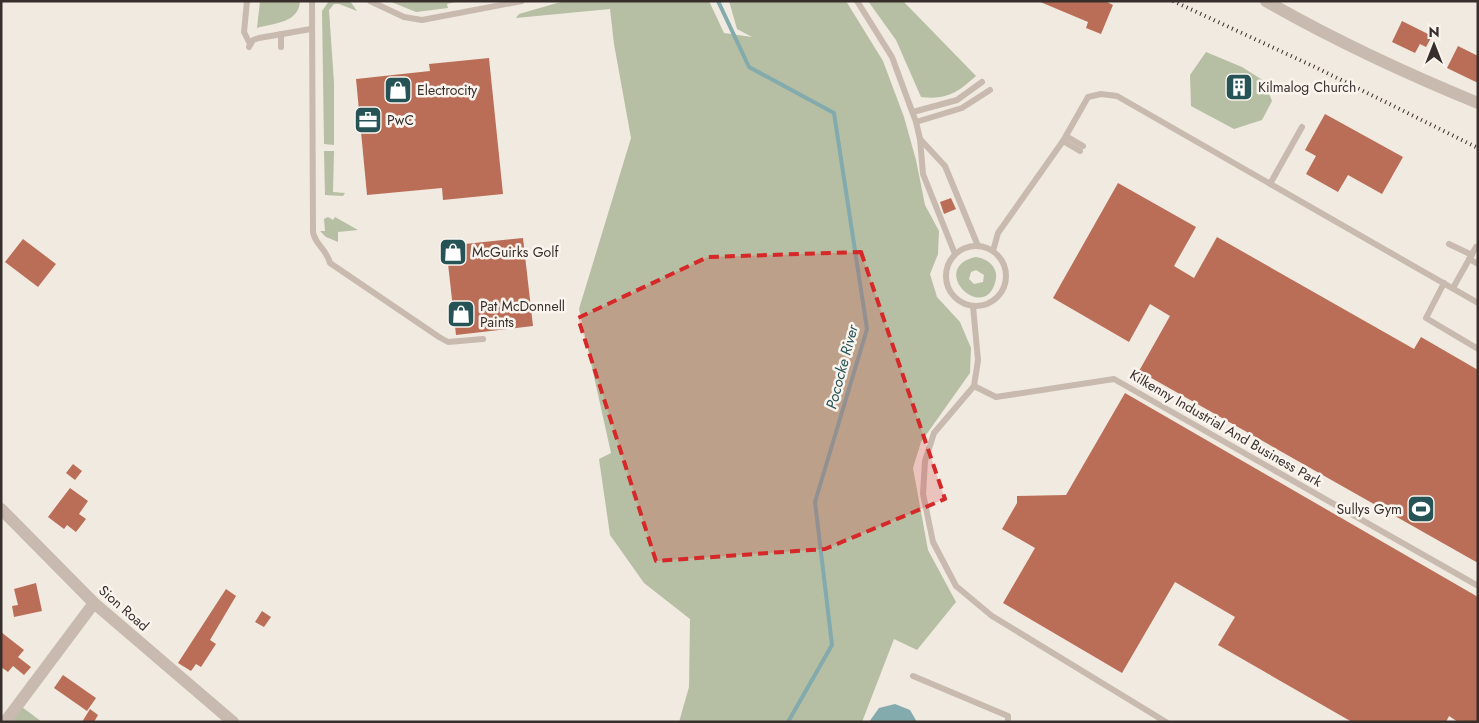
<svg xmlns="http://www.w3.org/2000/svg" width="1479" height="723" font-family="Jost,sans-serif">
<rect width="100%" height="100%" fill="#f1eae1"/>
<g fill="#b6bfa3" fill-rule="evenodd">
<path d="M260,1H300C299,23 274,23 257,28Z"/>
<path d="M329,1H350L357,11L339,4H334L329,10L334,83V145L324,144L322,11Z"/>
<path d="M389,1H459L447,4L448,8L416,12Z"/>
<path d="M564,1H709L724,33L752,37L737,29L729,1H846L883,61L904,117L916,160L925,205L939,231L938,254L930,274L937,297L960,322L971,348L970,373L921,442L913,468L928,550L956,602L917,650L894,639L862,722H679L689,687L690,619L644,583L610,535L599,459L611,453L579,309L631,138L614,44L610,9L516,18L519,14Z"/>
<path d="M868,1H903L976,76C957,93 947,100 921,97L896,40Z"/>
<path d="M1206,52L1242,67L1264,81L1272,101L1262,120L1234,129L1191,106L1190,75Z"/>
<path d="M324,151H334L333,192L345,193L343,196L325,195Z"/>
<path d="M328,217L333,220L335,217L358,230L338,232V242L326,237L320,231H325L324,219Z"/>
<path d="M975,257C988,258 1000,268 995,283C983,323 928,269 975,257ZM976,270L984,275L983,282L974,284L969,279L971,272Z"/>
<path d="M22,707L42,722H12Z"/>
</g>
<path fill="#83aaac" d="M895,704L910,710L917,722H869L879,708Z"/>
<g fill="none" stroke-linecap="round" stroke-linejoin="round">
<path stroke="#83aaac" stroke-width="4" d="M718,1L749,67L834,113L867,329L815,502L832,645L788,722"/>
</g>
<g fill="#ba6e57">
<path d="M1038,1H1105L1113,5L1101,34L1086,28L1088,22Z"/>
<path d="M1402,21L1432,36L1426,47L1420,44L1415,53L1392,42Z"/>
<path d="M1458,46L1478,56V83L1447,68Z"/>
<path d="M489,58L503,194L443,200L442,188L367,195L356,79L430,71L429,64Z"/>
<path d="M1251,79L1252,93L1227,96L1226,81Z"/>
<path d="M1325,114L1403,157L1382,194L1348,175L1338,192L1306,174L1316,156L1305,150Z"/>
<path d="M1118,183L1196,227L1174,266L1194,278L1217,237L1414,349L1421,337L1478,370V563L1139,371L1170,316L1150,304L1129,342L1053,298Z"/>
<path d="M951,198L956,209L944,214L940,202Z"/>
<path d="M523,238L533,326L456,335L446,246Z"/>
<path d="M23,239L56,264L38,287L5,262Z"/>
<path d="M1125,393L1478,597V722H1458L1449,716L1446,722H1352L1218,645L1235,617L1175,582L1122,673L1003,603L1035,548L1002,529L1017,503V496L1066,495Z"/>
<path d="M73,464L82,471L75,480L66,473Z"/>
<path d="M70,488L88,501L79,514L86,519L76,532L67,525L64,529L48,517Z"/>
<path d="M36,583L42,611L14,617L12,606L18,605L14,589Z"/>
<path d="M226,589L236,596L210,640L216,644L201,667L196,664L191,671L178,663Z"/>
<path d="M262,611L271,617L264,627L255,622Z"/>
<path d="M1,632L24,650L18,657L31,667L24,675L13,666L8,672L1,667Z"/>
<path d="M63,675L96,698L87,711L54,688Z"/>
<path d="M90,709L98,715L94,722H82Z"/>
</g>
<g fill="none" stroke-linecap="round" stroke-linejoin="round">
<g stroke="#c8baae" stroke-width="6">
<path d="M247,1L244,32L250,44"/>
<path d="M312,1L313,232C315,245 326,248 330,263L439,337L448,342L483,339"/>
<path d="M370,1L404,17L422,20L522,1"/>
<path d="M857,1L892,57L916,122L920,139L923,174L955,254"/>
<path d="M249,47L253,40L259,38L311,29"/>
<path d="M281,47V34"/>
<path d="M913,112L957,100L982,82"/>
<path d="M916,122L962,108L990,90"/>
<path d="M1066,136L1083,146"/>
<path d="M920,139L945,166L978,246"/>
<path d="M1063,141L1080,151"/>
<path d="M1270,184L1302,127"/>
<path d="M1449,244L1472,255"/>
<circle cx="976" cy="276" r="30"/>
<path d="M993,251L998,233L1063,141L1088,97L1101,94L1117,96L1478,303"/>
<path d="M1469,259L1478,264"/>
<path d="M1444,283L1426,318L1478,349"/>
<path d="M1453,288L1476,247"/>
<path d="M973,306L978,360L974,386L934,433L925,461L923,494L933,542L956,586L992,616L1166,722"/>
<path d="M974,386L996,397L1114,379L1478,586"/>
<path d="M913,676L1008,716V722"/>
</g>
<g stroke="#c8baae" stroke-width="12">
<path d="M1266,1C1334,40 1405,73 1478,103"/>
<path d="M5,722L94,603"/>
</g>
<path stroke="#c8baae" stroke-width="12" d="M1,509L94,603L233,722"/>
<path stroke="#382f2c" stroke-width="4" stroke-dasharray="1 4" stroke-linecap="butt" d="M1173,1L1317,68L1478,148"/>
</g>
<path fill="#d62828" fill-opacity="0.2" stroke="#d62828" stroke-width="4" stroke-dasharray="10 6" stroke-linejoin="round" d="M861,252L945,499L825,549L656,561L578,318L708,257Z"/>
<defs>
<g id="building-square" transform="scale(1.4375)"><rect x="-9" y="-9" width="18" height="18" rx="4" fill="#255356" stroke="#f9f4ee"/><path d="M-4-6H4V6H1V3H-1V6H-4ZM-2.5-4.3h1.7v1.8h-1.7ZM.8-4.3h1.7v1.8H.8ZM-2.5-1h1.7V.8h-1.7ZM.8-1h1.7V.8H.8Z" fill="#fff"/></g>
<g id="shop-square" transform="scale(1.4375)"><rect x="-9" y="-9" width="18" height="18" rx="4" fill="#255356" stroke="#f9f4ee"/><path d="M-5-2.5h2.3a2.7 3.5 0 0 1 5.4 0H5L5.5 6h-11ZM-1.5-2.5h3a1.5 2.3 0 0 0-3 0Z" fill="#fff"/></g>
<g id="office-square" transform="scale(1.4375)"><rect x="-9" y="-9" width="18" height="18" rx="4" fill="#255356" stroke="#f9f4ee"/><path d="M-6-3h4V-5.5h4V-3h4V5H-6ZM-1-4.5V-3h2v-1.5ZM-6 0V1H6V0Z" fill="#fff"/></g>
<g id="stadium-square" transform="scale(1.4375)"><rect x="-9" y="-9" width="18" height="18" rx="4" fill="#255356" stroke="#f9f4ee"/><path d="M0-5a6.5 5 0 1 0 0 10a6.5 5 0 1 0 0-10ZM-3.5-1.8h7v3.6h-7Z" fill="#fff"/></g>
</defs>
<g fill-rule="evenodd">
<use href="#building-square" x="1239" y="87"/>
<use href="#shop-square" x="398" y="90"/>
<use href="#office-square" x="368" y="120"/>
<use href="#shop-square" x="453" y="252"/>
<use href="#shop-square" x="461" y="314"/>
<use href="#stadium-square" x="1421" y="509"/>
</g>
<g text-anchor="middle" stroke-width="5" stroke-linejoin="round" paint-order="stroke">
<g font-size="14" fill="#382f2c" stroke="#f9f4ee" text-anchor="start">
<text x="1258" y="92">Kilmalog Church</text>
<text x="417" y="95">Electrocity</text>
<text x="387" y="125">PwC</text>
<text x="472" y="257">McGuirks Golf</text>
<text x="480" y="311">Pat McDonnell<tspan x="480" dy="16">Paints</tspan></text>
<text x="1402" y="514" text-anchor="end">Sullys Gym</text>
</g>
<g font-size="14" fill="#382f2c" stroke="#f9f4ee">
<text transform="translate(1226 428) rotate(30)" y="5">Kilkenny Industrial And Business Park</text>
<text transform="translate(124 608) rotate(41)" y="5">Sion Road</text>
</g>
<g font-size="15" font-style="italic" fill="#255356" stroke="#f9f4ee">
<text transform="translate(842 367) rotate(-75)" y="5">Pococke River</text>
</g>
</g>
<rect width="1479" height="723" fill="none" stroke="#382f2c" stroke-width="5"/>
<g transform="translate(1434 45)" stroke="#f9f4ee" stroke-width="4" paint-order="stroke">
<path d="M0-4L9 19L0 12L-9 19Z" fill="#382f2c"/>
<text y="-8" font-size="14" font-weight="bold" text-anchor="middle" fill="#382f2c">N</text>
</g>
</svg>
